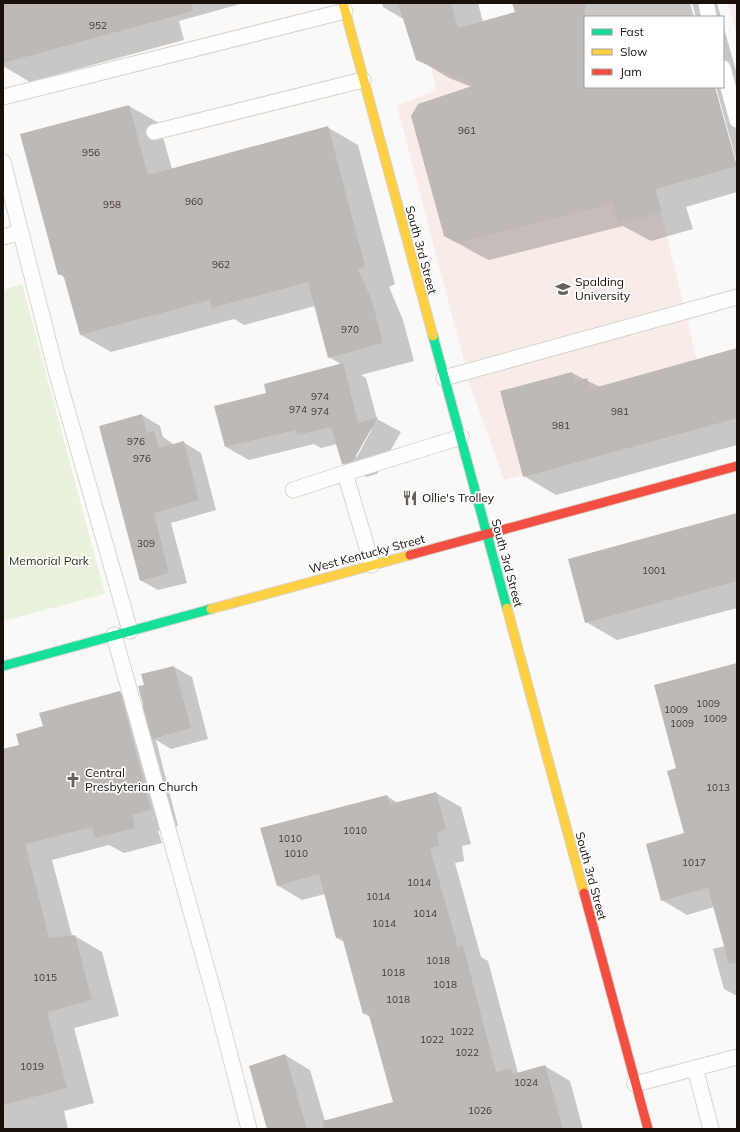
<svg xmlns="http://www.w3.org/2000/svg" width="740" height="1132" font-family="Mulish,sans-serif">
<rect width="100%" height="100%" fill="#fbf9f7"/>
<g fill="#f8ece8">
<path d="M728,3H737V37Z"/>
<path d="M458,28L476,89L585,87L655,189L697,359L737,418L504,480L471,388L397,106L436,90L426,42Z"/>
</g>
<path fill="#e8f2dd" d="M22,284L105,594L3,621V290Z"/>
<g fill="#0003" fill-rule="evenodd">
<path d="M3,3H244L179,21L184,40L30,82L3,66Z"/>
<path d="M382,3H478L483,22L516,13L513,3H690L694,17H585V87H714L737,170V192L686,207L693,229L651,241L623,226L489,260L477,254L445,236L472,87L449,78L417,59L405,20L383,7Z"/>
<path d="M692,3H717L721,17H696Z"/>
<path d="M723,25L737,74V163L716,87H723Z"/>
<path d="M129,106L159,123L172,169L327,127L358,145L395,284L389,287L403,320L414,361L361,375L366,378L377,419L401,432L377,474L366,477L343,464L337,444L321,448L314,444L249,460L226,447L268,394L342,365L329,357L315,306L244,325L234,319L111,352L81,335L65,278L59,274ZM370,429H372L357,457L355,456Z"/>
<path d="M737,349V445L556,495L524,476L572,373L600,387Z"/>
<path d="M142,415L160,426L163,437L172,443L173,445L183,442L201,453L216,510L171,523L187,583L158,590L140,580Z"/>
<path d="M737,514V608L617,640L586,622Z"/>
<path d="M737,664V996L724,989L713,949L725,946L714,907L687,915L662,900L685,834L678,769Z"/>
<path d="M174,667L192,677L208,739L171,749L156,740L178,826L158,831L162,843L124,853L109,845L52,860L72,936H75L102,952L119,1016L74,1028L94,1103L64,1111L68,1129H3V750L20,745L44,726L120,692L144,706L145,685Z"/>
<path d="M436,793L461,807L471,844L462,846L464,861L455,863L481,957L488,961L518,1073L545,1066L570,1081L583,1129H270L285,1055L310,1070L325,1121L394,1102L370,1017L363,1013L344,942L337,938L325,894L302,900L277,885L387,796L398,803Z"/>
</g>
<g fill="#beb9b5">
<path d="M3,3H192L193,11L3,63Z"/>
<path d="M398,3H451L458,28L515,12L512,3H585V87H715L737,166L655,189L662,212L618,224L613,203L457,243L444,236L411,116L418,104L475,85L416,60Z"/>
<path d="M129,105L148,175L328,126L365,266L358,269L372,301L383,343L328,358L308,282L212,308L210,300L80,335L63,274L58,275L20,134Z"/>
<path d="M737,348V418L523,477L500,391L572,372L575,382L587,378L590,389Z"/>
<path d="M343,363L358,423L378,417L353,461L342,464L331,427L297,435L296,430L225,447L214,406L266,393L264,384Z"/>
<path d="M142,414L147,433L154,431L159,448L184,441L199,500L154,513L169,573L140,581L99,426Z"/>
<path d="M737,513V581L585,623L568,559Z"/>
<path d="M737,663V963L729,964L708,888L661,901L646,844L684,833L667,771L676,768L654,685Z"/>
<path d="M174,666L191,728L152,739L138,686L144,685L141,674Z"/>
<path d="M120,691L151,810L132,815L135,828L95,838L92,827L25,844L49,938L75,935L92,1000L47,1012L67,1088L3,1105V749L19,745L16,734L43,726L39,713Z"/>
<path d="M436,792L446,829L437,832L439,846L430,849L458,947L463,945L496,1072L511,1068L513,1074L545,1065L563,1129H324L323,1121L393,1102L368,1012L363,1014L342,937L336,938L319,874L277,886L260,828L387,795L390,804Z"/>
<path d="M285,1054L307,1129H267L249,1066Z"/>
</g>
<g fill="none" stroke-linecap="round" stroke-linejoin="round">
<g stroke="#d9d4cf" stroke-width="17">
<g id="lane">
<path d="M706,3L709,17"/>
<path d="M723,68L737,120"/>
<path d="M3,97L345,11"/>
<path d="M154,132L363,80"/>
<path d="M3,162L56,371L130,631"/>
<path d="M3,237L21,232"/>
<path d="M444,378L737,297"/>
<path d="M293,490L345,473"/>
<path d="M372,565L345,473L461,437"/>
<path d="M114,635L217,1005L249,1129"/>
<path d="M695,1068L711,1129"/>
<path d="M635,1084L737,1057"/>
</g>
</g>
<g stroke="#d9d4cf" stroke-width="11">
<g id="fast">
<path d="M433,336L507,608"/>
<path d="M3,666L211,609"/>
</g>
</g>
<g stroke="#d9d4cf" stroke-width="11">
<g id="slow">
<path d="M343,3L433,336"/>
<path d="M507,608L584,893"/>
<path d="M211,609L410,555"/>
</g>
</g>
<g stroke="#d9d4cf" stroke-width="11">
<g id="jam">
<path d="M410,555L737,466"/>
<path d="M584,893L648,1129"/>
</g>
</g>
<use href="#lane" stroke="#fefefe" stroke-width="15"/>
<use href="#fast" stroke="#16e098" stroke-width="9"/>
<use href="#slow" stroke="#ffcf43" stroke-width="9"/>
<use href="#jam" stroke="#f24e42" stroke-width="9"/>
</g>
<defs>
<g id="university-bare" transform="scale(1.2)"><path d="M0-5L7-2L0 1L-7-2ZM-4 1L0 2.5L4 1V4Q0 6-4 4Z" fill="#67625d" stroke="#fff" stroke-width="2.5" paint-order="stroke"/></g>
<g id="restaurant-bare" transform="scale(1.2)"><path d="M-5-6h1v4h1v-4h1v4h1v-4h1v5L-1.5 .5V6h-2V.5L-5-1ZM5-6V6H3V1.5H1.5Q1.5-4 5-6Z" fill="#67625d" stroke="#fff" stroke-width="2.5" paint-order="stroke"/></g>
<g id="church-bare" transform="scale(1.2)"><path d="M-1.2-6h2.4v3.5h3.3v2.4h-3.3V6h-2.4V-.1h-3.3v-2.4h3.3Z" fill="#67625d" stroke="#fff" stroke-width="2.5" paint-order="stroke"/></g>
</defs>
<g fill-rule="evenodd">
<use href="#university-bare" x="563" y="289"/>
<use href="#restaurant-bare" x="410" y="498"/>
<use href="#church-bare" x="73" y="780"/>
</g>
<g text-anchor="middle" stroke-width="3.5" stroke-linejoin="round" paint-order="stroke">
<g font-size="10" fill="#423a35">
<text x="98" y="29">952</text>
<text x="467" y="134">961</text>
<text x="91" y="156">956</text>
<text x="194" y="205">960</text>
<text x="112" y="208">958</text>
<text x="221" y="268">962</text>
<text x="350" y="333">970</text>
<text x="320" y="400">974</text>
<text x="298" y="413">974</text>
<text x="320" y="415">974</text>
<text x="620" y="415">981</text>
<text x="561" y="429">981</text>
<text x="136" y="445">976</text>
<text x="142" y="462">976</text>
<text x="146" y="547">309</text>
<text x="654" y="574">1001</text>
<text x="708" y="707">1009</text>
<text x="676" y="713">1009</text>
<text x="715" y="722">1009</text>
<text x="682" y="727">1009</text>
<text x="718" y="791">1013</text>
<text x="355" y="834">1010</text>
<text x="290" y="842">1010</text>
<text x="296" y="857">1010</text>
<text x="694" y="866">1017</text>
<text x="419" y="886">1014</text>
<text x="378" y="900">1014</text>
<text x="425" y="917">1014</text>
<text x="384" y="927">1014</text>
<text x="438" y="964">1018</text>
<text x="393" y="976">1018</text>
<text x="45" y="981">1015</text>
<text x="445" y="988">1018</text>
<text x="398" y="1003">1018</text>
<text x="462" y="1035">1022</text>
<text x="432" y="1043">1022</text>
<text x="467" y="1056">1022</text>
<text x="32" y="1070">1019</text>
<text x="526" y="1086">1024</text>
<text x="480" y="1114">1026</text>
</g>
<g font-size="12" fill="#18100a" stroke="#fff">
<text transform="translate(421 250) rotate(75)" y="4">South 3rd Street</text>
<text transform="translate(367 554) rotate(-15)" y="4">West Kentucky Street</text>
<text transform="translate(507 563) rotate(75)" y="4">South 3rd Street</text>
<text transform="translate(591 876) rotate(75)" y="4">South 3rd Street</text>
</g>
<g font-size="12" fill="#18100a" stroke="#fff" text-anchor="start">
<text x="575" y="286">Spalding<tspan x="575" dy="14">University</tspan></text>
<text x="422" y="502">Ollie's Trolley</text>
<text x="85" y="777">Central<tspan x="85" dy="14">Presbyterian Church</tspan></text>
</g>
<g font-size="12" fill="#1f3308" stroke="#fff">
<text x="49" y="565">Memorial Park</text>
</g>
</g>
<rect width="740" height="1132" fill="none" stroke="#18100a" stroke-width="8"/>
<rect x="584" y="16" width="140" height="72" fill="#ffffff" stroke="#a39f9d"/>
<rect x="592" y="29" width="20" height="6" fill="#16e098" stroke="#a39f9d"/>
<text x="620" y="36" font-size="12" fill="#18100a">Fast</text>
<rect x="592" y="49" width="20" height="6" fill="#ffcf43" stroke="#a39f9d"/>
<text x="620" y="56" font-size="12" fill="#18100a">Slow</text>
<rect x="592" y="69" width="20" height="6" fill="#f24e42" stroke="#a39f9d"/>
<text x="620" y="76" font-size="12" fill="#18100a">Jam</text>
</svg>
